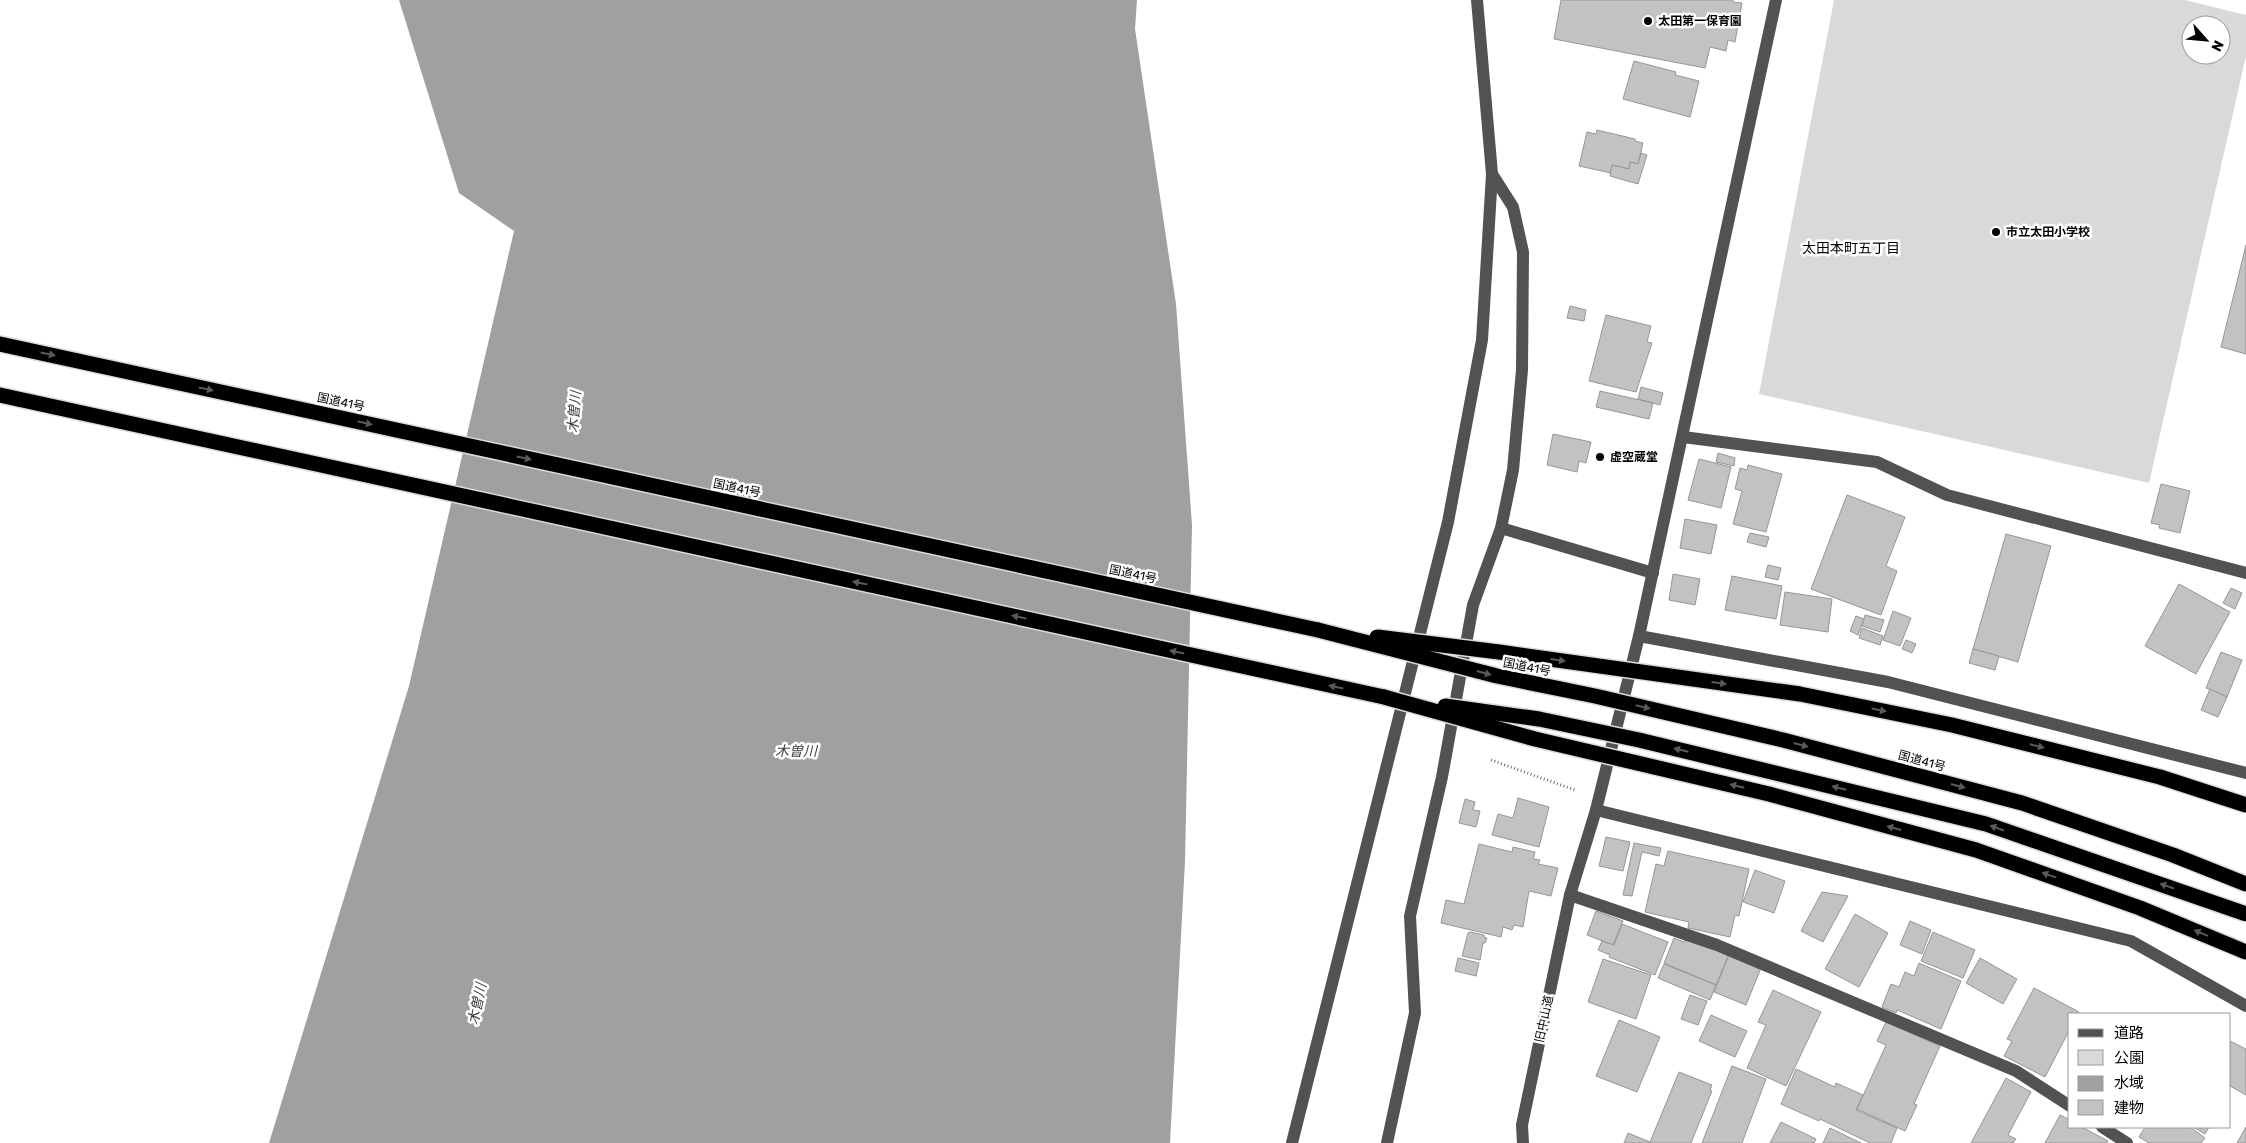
<svg xmlns="http://www.w3.org/2000/svg" width="2246" height="1143" font-family="Rubik,'Noto Sans JP',sans-serif">
<rect width="100%" height="100%" fill="#fff"/>
<path fill="#d9d9d9" fill-rule="evenodd" d="M1834,0H2185L2246,15V56L2149,483L1759,394ZM2191,25H2221V55H2191Z"/>
<path fill="#a0a0a0" d="M399,0H1137L1135,29L1176,304L1192,525L1185,861L1170,1143H269L409,686L514,231L459,193Z"/>
<g fill="#c2c2c2" stroke="#969696">
<path d="M1561,0H1733V2L1742,3L1735,42L1728,40L1726,51L1710,47L1705,68L1554,39Z"/>
<path d="M1634,61L1676,72L1675,75L1699,81L1690,117L1623,99Z"/>
<path d="M1597,130L1635,139V141L1643,143L1638,164L1630,162L1629,169L1612,165L1611,173L1579,166L1587,132L1596,134Z"/>
<path d="M1641,153L1647,155L1638,184L1610,176L1612,165L1629,169L1630,162L1638,164Z"/>
<path d="M2246,245V354L2221,347Z"/>
<path d="M1570,306L1586,310L1584,321L1567,318Z"/>
<path d="M1606,315L1651,326L1647,342L1652,343L1636,392L1589,381Z"/>
<path d="M1641,387L1663,393L1660,405L1638,399Z"/>
<path d="M1600,391L1653,403L1649,419L1596,407Z"/>
<path d="M1553,434L1591,442L1586,463L1579,461L1577,472L1547,465Z"/>
<path d="M1718,453L1735,458L1734,466L1716,462Z"/>
<path d="M1699,459L1731,467L1721,508L1688,500Z"/>
<path d="M1748,465L1782,474L1766,532L1733,524L1742,491L1735,489L1740,468L1747,470Z"/>
<path d="M2161,484L2190,491L2180,533L2159,528L2160,525L2151,523Z"/>
<path d="M1847,495L1905,517L1886,566L1897,571L1881,615L1811,589Z"/>
<path d="M1685,519L1717,525L1711,554L1680,548Z"/>
<path d="M1750,533L1769,537L1766,547L1747,542Z"/>
<path d="M2006,534L2051,546L2018,662L1973,649Z"/>
<path d="M1768,565L1781,568L1778,580L1765,577Z"/>
<path d="M1673,574L1700,579L1695,605L1669,600Z"/>
<path d="M1732,576L1782,586L1776,619L1725,610Z"/>
<path d="M2179,584L2230,612L2196,674L2145,646Z"/>
<path d="M2231,588L2242,593L2235,609L2223,603Z"/>
<path d="M1785,592L1832,599L1828,632L1780,625Z"/>
<path d="M1893,611L1911,618L1900,646L1883,640Z"/>
<path d="M1865,615L1884,620L1880,632L1862,626Z"/>
<path d="M1856,616L1864,619L1858,635L1850,631Z"/>
<path d="M1862,628L1883,636L1880,645L1859,638Z"/>
<path d="M1906,640L1916,644L1912,653L1902,649Z"/>
<path d="M1973,649L1999,656L1995,670L1969,663Z"/>
<path d="M2221,652L2242,660L2227,697L2206,688Z"/>
<path d="M2210,689L2227,697L2218,717L2201,710Z"/>
<path d="M1518,798L1549,807L1539,847L1492,835L1498,814L1513,818Z"/>
<path d="M1465,799L1475,802L1473,810L1480,811L1476,827L1459,823Z"/>
<path d="M1606,837L1630,842L1623,871L1599,866Z"/>
<path d="M1634,843L1661,848L1659,856L1642,852L1632,896L1623,895Z"/>
<path d="M1479,844L1512,852L1513,847L1535,852L1533,859L1540,860L1538,864L1558,868L1551,896L1529,891L1523,927L1514,925L1512,930L1503,927L1501,937L1441,923L1446,900L1464,904Z"/>
<path d="M1668,851L1749,869L1739,916L1735,915L1730,937L1688,928L1689,922L1645,912L1656,864L1664,866Z"/>
<path d="M1755,870L1785,881L1774,913L1743,902Z"/>
<path d="M1822,892L1848,896L1823,942L1801,931Z"/>
<path d="M1596,911L1623,921L1613,945L1587,935Z"/>
<path d="M1855,914L1888,933L1859,987L1825,969Z"/>
<path d="M1910,921L1931,930L1922,954L1900,945Z"/>
<path d="M1622,924L1668,942L1655,975L1609,957L1610,955L1598,950L1602,941L1614,945Z"/>
<path d="M1470,932L1484,935V937L1487,938L1485,943H1483L1480,960L1462,956L1468,933Z"/>
<path d="M1933,932L1975,950L1963,978L1921,961Z"/>
<path d="M1687,934L1730,952L1716,985L1664,963L1674,938L1684,942Z"/>
<path d="M1729,955L1761,968L1746,1005L1714,992Z"/>
<path d="M1458,958L1479,963L1476,976L1455,971Z"/>
<path d="M1980,958L2017,979L2003,1004L1966,983Z"/>
<path d="M1603,959L1651,975L1636,1019L1588,1002Z"/>
<path d="M1919,963L1961,981L1941,1029L1897,1010L1896,1013L1882,1007L1891,984L1899,987L1905,972L1914,976Z"/>
<path d="M1664,964L1716,985L1710,1000L1658,978Z"/>
<path d="M2034,988L2079,1012L2078,1014H2070V1029L2045,1077L2004,1056L2012,1041L2007,1039Z"/>
<path d="M1773,990L1821,1012L1786,1086L1747,1068L1766,1025L1758,1022Z"/>
<path d="M1690,995L1707,1001L1698,1025L1681,1019Z"/>
<path d="M1711,1015L1747,1031L1735,1057L1699,1041Z"/>
<path d="M1619,1020L1660,1037L1637,1092L1596,1076Z"/>
<path d="M1886,1022L1940,1046L1914,1104L1917,1105L1905,1131L1857,1109L1886,1045L1877,1041Z"/>
<path d="M2230,1041L2246,1049V1095L2230,1086Z"/>
<path d="M1732,1066L1766,1079L1742,1143H1702Z"/>
<path d="M1796,1069L1835,1087L1836,1083L1863,1095L1856,1110L1897,1128L1891,1143H1870L1820,1119L1819,1121L1781,1104Z"/>
<path d="M1679,1072L1712,1085L1710,1090L1712,1091L1691,1143H1624L1628,1133L1650,1142Z"/>
<path d="M2006,1078L2031,1092L2008,1135L2016,1139L2013,1143H1971Z"/>
<path d="M2060,1115L2070,1120V1127H2082L2108,1141L2107,1143H2045Z"/>
<path d="M1781,1122L1816,1139L1814,1143H1770Z"/>
<path d="M2145,1127H2190L2205,1138L2201,1143H2149L2139,1137Z"/>
<path d="M2193,1127H2209L2205,1134Z"/>
<path d="M2246,1127V1143H2237Z"/>
<path d="M1830,1128L1861,1143H1823Z"/>
</g>
<g fill="none" stroke-linecap="round" stroke-linejoin="round">
<g stroke="#dbdbdb" stroke-width="18">
<g id="highway">
<path d="M0,344L1318,630"/>
<path d="M0,395L1384,697"/>
</g>
</g>
<path stroke="#747474" stroke-width="3" stroke-dasharray="1 2.5" stroke-linecap="butt" d="M1491,760L1575,790"/>
<g stroke="#525252" stroke-width="12">
<path d="M1683,437L1877,462L1947,495L2246,573"/>
<path d="M1501,528L1653,573"/>
<path d="M1639,636L1888,682L2246,773"/>
<path d="M1596,810L2131,941L2246,1006"/>
<path d="M1570,895L1717,945L2016,1071L2070,1106"/>
<path d="M2102,1127L2127,1143"/>
<path d="M1292,1143L1448,522L1482,340L1492,174L1477,0"/>
<path d="M1387,1143L1415,1013L1410,916L1442,777L1473,605L1501,528L1513,470L1522,370L1523,252L1513,207L1492,174"/>
<path d="M1523,1143L1522,1125L1570,895L1596,810L1639,636L1776,0"/>
</g>
<use href="#highway" stroke="#000" stroke-width="15"/>
<g stroke="#dbdbdb" stroke-width="18" stroke-linecap="butt">
<g id="highway-bridge">
<path d="M1318,630L1497,676L1595,696L1783,740L2022,803L2173,855L2246,884"/>
<path d="M1377,637L1499,652L1800,694L1952,725L2160,777L2246,805"/>
<path d="M1384,697L1535,739L1769,794L1976,850L2140,908L2246,952"/>
<path d="M1445,706L1539,719L1639,740L1986,824L2246,914"/>
</g>
</g>
<use href="#highway-bridge" stroke="#000" stroke-width="15"/>
</g>
<defs><path id="oneway-solid" d="M-6-.8H1V-3.2L6.5 0L1 3.2V.8H-6Z" transform="scale(1.25)"/></defs>
<g fill="#595959">
<use href="#oneway-solid" transform="translate(48 354) rotate(12)"/>
<use href="#oneway-solid" transform="translate(206 389) rotate(12)"/>
<use href="#oneway-solid" transform="translate(365 423) rotate(12)"/>
<use href="#oneway-solid" transform="translate(524 458) rotate(12)"/>
<use href="#oneway-solid" transform="translate(860 583) rotate(-168)"/>
<use href="#oneway-solid" transform="translate(1019 617) rotate(-168)"/>
<use href="#oneway-solid" transform="translate(1177 652) rotate(-168)"/>
<use href="#oneway-solid" transform="translate(1558 660) rotate(8)"/>
<use href="#oneway-solid" transform="translate(1484 673) rotate(15)"/>
<use href="#oneway-solid" transform="translate(1719 683) rotate(8)"/>
<use href="#oneway-solid" transform="translate(1336 687) rotate(-168)"/>
<use href="#oneway-solid" transform="translate(1643 707) rotate(13)"/>
<use href="#oneway-solid" transform="translate(1879 710) rotate(11)"/>
<use href="#oneway-solid" transform="translate(1801 745) rotate(15)"/>
<use href="#oneway-solid" transform="translate(2037 746) rotate(14)"/>
<use href="#oneway-solid" transform="translate(1681 750) rotate(-166)"/>
<use href="#oneway-solid" transform="translate(1737 786) rotate(-167)"/>
<use href="#oneway-solid" transform="translate(1958 786) rotate(15)"/>
<use href="#oneway-solid" transform="translate(1839 788) rotate(-166)"/>
<use href="#oneway-solid" transform="translate(1894 828) rotate(-165)"/>
<use href="#oneway-solid" transform="translate(1997 828) rotate(-161)"/>
<use href="#oneway-solid" transform="translate(2049 875) rotate(-161)"/>
<use href="#oneway-solid" transform="translate(2167 886) rotate(-161)"/>
<use href="#oneway-solid" transform="translate(2201 933) rotate(-157)"/>
</g>
<g fill="#000" stroke="#fff" stroke-width="2">
<circle cx="1648" cy="21" r="5"/>
<circle cx="1996" cy="232" r="5"/>
<circle cx="1600" cy="457" r="5"/>
</g>
<g text-anchor="middle" stroke-width="5" stroke-linejoin="round" paint-order="stroke">
<g font-size="12" font-weight="bold" fill="#000" stroke="#fff" text-anchor="start">
<text x="1658" y="25">太田第一保育園</text>
<text x="2006" y="236">市立太田小学校</text>
<text x="1610" y="461">虚空蔵堂</text>
</g>
<g font-size="12" fill="#000" stroke="#fff">
<text transform="translate(341 402) rotate(12)" y="4">国道41号</text>
<text transform="translate(737 488) rotate(12)" y="4">国道41号</text>
<text transform="translate(1133 574) rotate(12)" y="4">国道41号</text>
<text transform="translate(1527 667) rotate(11)" y="4">国道41号</text>
<text transform="translate(1922 761) rotate(15)" y="4">国道41号</text>
<text transform="translate(1544 1019) rotate(-78)" y="4">旧中山道</text>
</g>
<g font-size="14" fill="#000" stroke="#fff">
<text x="1851" y="253">太田本町五丁目</text>
</g>
<g font-size="14" font-style="italic" fill="#414141" stroke="#fff">
<text transform="translate(574 412) rotate(-85)" y="5">木曽川</text>
<text x="796" y="756">木曽川</text>
<text transform="translate(477 1004) rotate(-78)" y="5">木曽川</text>
</g>
</g>
<rect x="2068" y="1013" width="162" height="115" fill="#ffffff" stroke="#999999"/>
<rect x="2078" y="1029" width="25" height="8" fill="#525252" stroke="#999999"/>
<text x="2114" y="1038" font-size="15" fill="#000000">道路</text>
<rect x="2078" y="1050" width="25" height="15" fill="#d9d9d9" stroke="#999999"/>
<text x="2114" y="1063" font-size="15" fill="#000000">公園</text>
<rect x="2078" y="1076" width="25" height="15" fill="#a0a0a0" stroke="#999999"/>
<text x="2114" y="1088" font-size="15" fill="#000000">水域</text>
<rect x="2078" y="1100" width="25" height="15" fill="#c2c2c2" stroke="#999999"/>
<text x="2114" y="1113" font-size="15" fill="#000000">建物</text>
<g transform="translate(2206 40) rotate(117)"><circle r="24" fill="#ffffff" stroke="#999999"/>
<path d="M0-4L9 19L0 12L-9 19Z" fill="#000000"/>
<text y="-8" font-size="14" font-weight="bold" text-anchor="middle" fill="#000000">N</text>
</g>
</svg>
